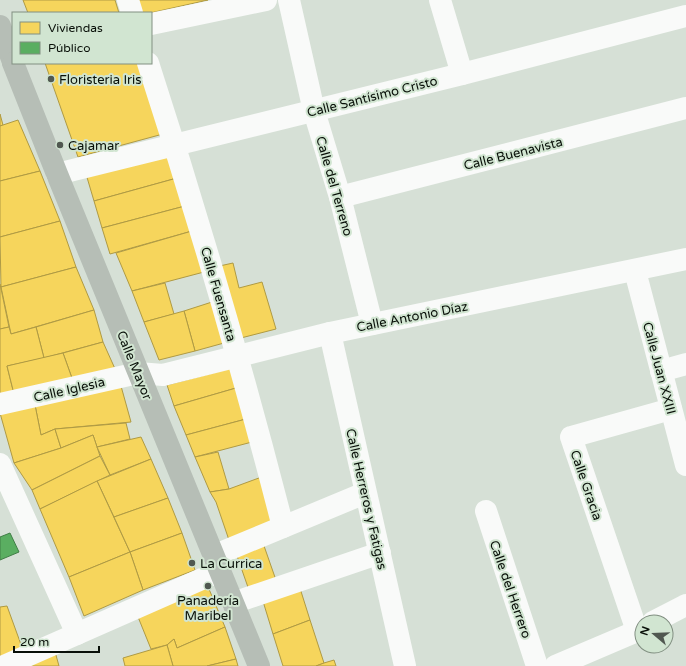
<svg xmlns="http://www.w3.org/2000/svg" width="686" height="666" font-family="'Varela Round',sans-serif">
<rect width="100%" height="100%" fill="#d6e0d6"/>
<g fill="#f6d55c" stroke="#af9a43">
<path d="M23,0H115L119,13H28Z"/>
<path d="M132,0H208L150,13H136Z"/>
<path d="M45,63H142L163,134L78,157Z"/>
<path d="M0,114L3,125L0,126Z"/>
<path d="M18,120L40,171L0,181V126Z"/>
<path d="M170,155L177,178L94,201L86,174Z"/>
<path d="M40,171L60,221L0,237V181Z"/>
<path d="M177,178L185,206L102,228L94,201Z"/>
<path d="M185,206L192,231L110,254L102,228Z"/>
<path d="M60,221L76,267L1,287L0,237Z"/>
<path d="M192,231L204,272L132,291L116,253Z"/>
<path d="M233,263L239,288L262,282L276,329L237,339L215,267Z"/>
<path d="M76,267L94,310L11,334L1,287Z"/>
<path d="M165,283L174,314L144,322L132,291Z"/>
<path d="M0,284L9,327L0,329Z"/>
<path d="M212,302L224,343L195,351L184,311Z"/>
<path d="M94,310L103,342L44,358L36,327Z"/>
<path d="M184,311L195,351L159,360L144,322Z"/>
<path d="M9,327L11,334L36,327L44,358L7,366L14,394L0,398V329Z"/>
<path d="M103,342L116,371L73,381L63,353Z"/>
<path d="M63,353L73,381L14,394L7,366Z"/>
<path d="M231,368L236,388L174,406L167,385Z"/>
<path d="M121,386L131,422L55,429L41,435L35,405Z"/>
<path d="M236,388L246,419L186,435L174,406Z"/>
<path d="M35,405L41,435L55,429L61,448L14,463L0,413Z"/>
<path d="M246,419L252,442L195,457L186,435Z"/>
<path d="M126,423L130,439L97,447L93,435L61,448L55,429Z"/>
<path d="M93,435L100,456L32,490L14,463L61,448Z"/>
<path d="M141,437L151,459L110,475L97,447Z"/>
<path d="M218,452L229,489L210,492L195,457Z"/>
<path d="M100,456L110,475L40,509L32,490Z"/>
<path d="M151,459L168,498L114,517L97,481Z"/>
<path d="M267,475L279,527L230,543L216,502L210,492L229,489Z"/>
<path d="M97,481L130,552L69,577L40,509Z"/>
<path d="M168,498L182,533L130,552L114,517Z"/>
<path d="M182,533L195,570L143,590L130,552Z"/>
<path d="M263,543L277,583L250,593L236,553Z"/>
<path d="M130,552L143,590L84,616L69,577Z"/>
<path d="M206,582L225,627L177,648L174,639L167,645L151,649L136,612Z"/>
<path d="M299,585L310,620L273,634L262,598Z"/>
<path d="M7,606L23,650L0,658V607Z"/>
<path d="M310,620L324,663L316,666H283L273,634Z"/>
<path d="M225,627L236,659L207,666H173L167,645L174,639L177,648Z"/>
<path d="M167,645L173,666H125L123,658Z"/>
<path d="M54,648L59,666H17Z"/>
<path d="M236,659L238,666H207Z"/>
<path d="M334,660L336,666H316L324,663Z"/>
</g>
<path fill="#5aae61" stroke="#417e46" d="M10,533L19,552L0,560V537Z"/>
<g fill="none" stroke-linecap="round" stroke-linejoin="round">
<g stroke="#f9faf9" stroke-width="22">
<path d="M128,0L132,13"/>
<path d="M289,0L314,111L340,197L372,324"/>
<path d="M440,0L462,74"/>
<path d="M151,24L266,0"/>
<path d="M148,63C198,216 243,371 283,527"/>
<path d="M57,174L462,74L686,16"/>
<path d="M340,197L686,108"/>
<path d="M635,271L686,465"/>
<path d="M330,333L405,666"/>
<path d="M661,371L686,364"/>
<path d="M0,404L138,373L163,375L330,333L686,259"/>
<path d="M0,464L77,634"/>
<path d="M486,511L537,666"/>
<path d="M213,556L365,493"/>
<path d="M233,603L380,553"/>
<path d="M653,622L686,605"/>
<path d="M637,631L571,437L671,409"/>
<path d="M4,666L220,571"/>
<path d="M555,666L642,629"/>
</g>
<g stroke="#b6beb6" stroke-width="22">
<path d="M0,26L13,62"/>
<path d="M13,63L57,174L259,666"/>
</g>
</g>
<g fill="#505850" stroke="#d1e5d1" stroke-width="1.5">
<circle cx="51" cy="79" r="4"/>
<circle cx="60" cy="145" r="4"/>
<circle cx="192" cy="563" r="4"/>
<circle cx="208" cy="586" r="4"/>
</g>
<g text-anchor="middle" stroke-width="4" stroke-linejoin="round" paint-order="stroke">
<g font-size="13" fill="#080f08" stroke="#d1e5d1" text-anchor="start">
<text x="59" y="84">Floristeria Iris</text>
<text x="68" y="150">Cajamar</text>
<text x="200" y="568">La Currica</text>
<text x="208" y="605" text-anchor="middle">Panadería<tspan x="208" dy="15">Maribel</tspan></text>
</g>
<g font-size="13" fill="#080f08" stroke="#d1e5d1">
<text transform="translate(372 96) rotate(-14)" y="5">Calle Santísimo Cristo</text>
<text transform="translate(513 153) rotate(-14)" y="5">Calle Buenavista</text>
<text transform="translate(335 186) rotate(74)" y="5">Calle del Terreno</text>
<text transform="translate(219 294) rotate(74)" y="5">Calle Fuensanta</text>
<text transform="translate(412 316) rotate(-11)" y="5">Calle Antonio Díaz</text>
<text transform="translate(135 365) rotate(68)" y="5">Calle Mayor</text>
<text transform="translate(660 368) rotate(75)" y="5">Calle Juan XXIII</text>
<text transform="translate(69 389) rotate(-13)" y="5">Calle Iglesia</text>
<text transform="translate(587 485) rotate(71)" y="5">Calle Gracia</text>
<text transform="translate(367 499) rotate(77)" y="5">Calle Herreros y Fatigas</text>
<text transform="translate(511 589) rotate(71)" y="5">Calle del Herrero</text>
</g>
</g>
<rect x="12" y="12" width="140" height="52" fill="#d1e5d1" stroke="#818f81"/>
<rect x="20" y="22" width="20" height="12" fill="#f6d55c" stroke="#818f81"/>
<text x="48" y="32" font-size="12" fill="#080f08">Viviendas</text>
<rect x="20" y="42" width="20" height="12" fill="#5aae61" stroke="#818f81"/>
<text x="48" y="52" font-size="12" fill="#080f08">Público</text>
<g transform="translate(654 634) rotate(289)"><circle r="19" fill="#d1e5d1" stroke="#818f81"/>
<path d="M0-3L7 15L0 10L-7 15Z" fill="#505850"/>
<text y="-6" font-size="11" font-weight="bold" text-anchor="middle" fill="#080f08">N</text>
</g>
<path d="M14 646v6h85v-6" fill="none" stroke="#080f08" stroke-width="2"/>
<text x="20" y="646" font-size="12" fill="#080f08" stroke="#d1e5d1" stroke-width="3" paint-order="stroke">20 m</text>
</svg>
